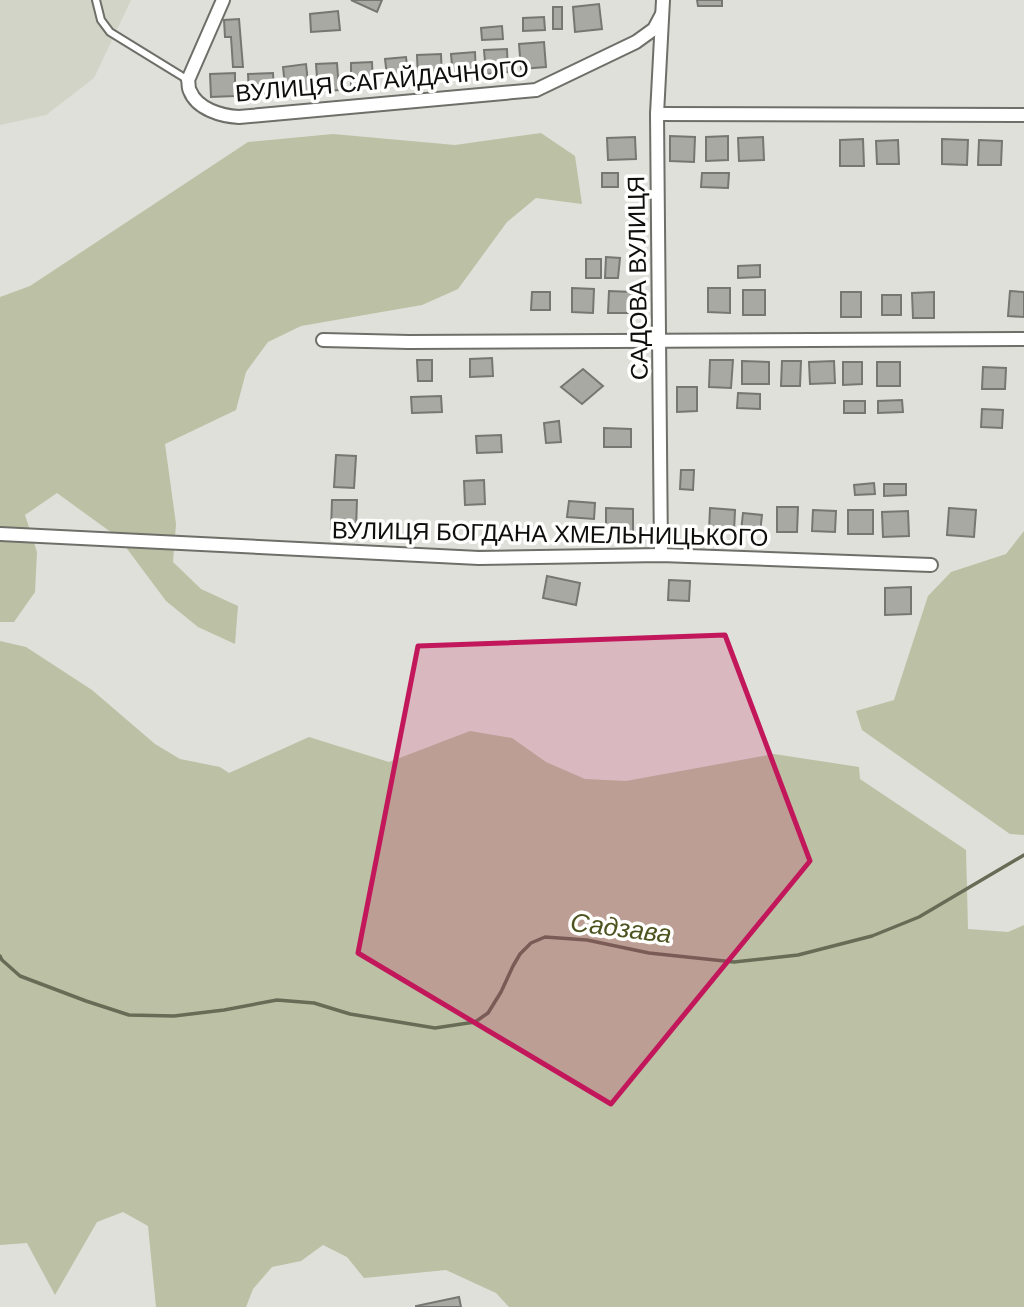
<svg xmlns="http://www.w3.org/2000/svg" width="1024" height="1307" font-family="Arial,sans-serif">
<rect width="100%" height="100%" fill="#dfe0d9"/>
<path fill="#d1d4c6" d="M0,0H131L94,78L46,115L0,125Z"/>
<g fill="#bcc0a4">
<path d="M541,133L575,156L582,204L536,198L507,222L458,289L422,305L301,326L268,342L246,372L236,410L165,444L176,524L173,562L201,589L238,606L235,644L198,627L166,601L119,538L57,493L25,515L37,552L35,592L14,622H0V297L30,286L248,142L333,134L455,145Z"/>
<path d="M1024,531V835L1010,834L862,730L856,711L894,700L928,596L951,572L1006,554Z"/>
<path d="M0,641L26,647L92,690L155,744L180,759L220,767L229,773L309,737L389,762L470,731L512,738L546,762L585,779L626,781L774,754L859,767L860,779L966,850L968,929L1008,932L1024,925V1307H509L496,1293L446,1270L364,1278L347,1257L323,1245L301,1261L272,1267L253,1289L246,1307H156L148,1226L123,1212L97,1222L55,1295L27,1243L0,1245Z"/>
</g>
<g fill="none" stroke-linecap="round" stroke-linejoin="round">
<path stroke="#686c56" stroke-width="3.5" d="M0,956L2,960L20,976L86,1001L129,1015L174,1016L224,1010L277,1000L314,1003L350,1014L435,1028L475,1022L488,1013L501,992L513,966L520,954L531,943L545,937L587,940L649,953L734,962L798,955L872,936L919,917L1024,855"/>
</g>
<g fill="#a8a9a3" stroke="#767772" stroke-width="2">
<path d="M351,0H382L377,12Z"/>
<path d="M697,0H722V6H698Z"/>
<path d="M599,4L602,29L575,32L573,7Z"/>
<rect x="553" y="7" width="9" height="22"/>
<path d="M338,11L340,30L311,32L310,14Z"/>
<path d="M544,17L545,30L523,31V18Z"/>
<path d="M239,19L243,67H233L231,37H225L224,20Z"/>
<path d="M502,26L503,39L482,40L481,28Z"/>
<path d="M544,42L546,67L521,69L519,44Z"/>
<path d="M507,49L508,72L486,74L484,50Z"/>
<path d="M475,52L476,75L453,77L451,54Z"/>
<path d="M441,54L442,80L418,81L417,55Z"/>
<path d="M406,57L409,81L388,84L385,59Z"/>
<path d="M372,62L373,85H351V63Z"/>
<path d="M337,63L339,90L318,92L316,64Z"/>
<path d="M306,64L309,92L286,94L283,67Z"/>
<path d="M235,73V96L211,97L210,74Z"/>
<path d="M273,73L274,93L249,94L248,74Z"/>
<path d="M670,136L695,137L694,162L670,161Z"/>
<path d="M728,136V160L706,161V137Z"/>
<path d="M635,137L636,159L608,160L607,138Z"/>
<path d="M763,137L764,160L739,161L738,138Z"/>
<path d="M863,139L864,166H840V140Z"/>
<path d="M942,139L968,140L967,165L942,164Z"/>
<path d="M898,140L899,164H877L876,141Z"/>
<path d="M979,140L1002,141L1001,165H978Z"/>
<rect x="602" y="173" width="16" height="14"/>
<path d="M702,173H729L728,188L701,187Z"/>
<path d="M606,257L620,258L618,278H605Z"/>
<rect x="586" y="259" width="15" height="19"/>
<path d="M760,265V277L738,278V266Z"/>
<path d="M572,288L594,289L593,313L572,312Z"/>
<path d="M708,288H730V313L708,312Z"/>
<rect x="743" y="290" width="22" height="25"/>
<path d="M609,291L633,292L632,313H608Z"/>
<path d="M1010,291L1024,292V317L1008,316Z"/>
<path d="M532,292H550V310H531Z"/>
<rect x="841" y="292" width="20" height="25"/>
<path d="M934,292V318H913L912,293Z"/>
<rect x="882" y="295" width="19" height="20"/>
<path d="M492,358L493,376L470,377V359Z"/>
<path d="M417,360H432V381H418Z"/>
<path d="M710,360H733L731,388L709,387Z"/>
<path d="M742,361L769,362V384H742Z"/>
<path d="M782,361H801L800,386H781Z"/>
<path d="M834,361L835,383L810,384L809,362Z"/>
<path d="M843,362H862V384L843,385Z"/>
<rect x="877" y="362" width="23" height="24"/>
<path d="M983,367L1006,368L1005,389H982Z"/>
<path d="M583,369L603,386L582,404L561,387Z"/>
<path d="M677,387H697V411L677,412Z"/>
<path d="M738,393L760,394V409L737,408Z"/>
<path d="M441,396L442,412L412,413L411,397Z"/>
<path d="M902,400L903,412L878,413V401Z"/>
<rect x="844" y="401" width="21" height="12"/>
<path d="M982,409L1003,410L1002,428L981,427Z"/>
<path d="M559,421L561,442L546,443L544,423Z"/>
<path d="M604,428L631,429V447H604Z"/>
<path d="M501,435L502,452L477,453L476,436Z"/>
<path d="M336,455L356,456L354,488L334,487Z"/>
<path d="M681,470H694L693,490L680,489Z"/>
<path d="M484,480L485,504L465,505L464,481Z"/>
<path d="M874,483L875,494L855,495L854,485Z"/>
<path d="M884,484H906V495L884,496Z"/>
<path d="M332,500H357L356,529H331Z"/>
<path d="M569,501L595,503L594,519L567,517Z"/>
<path d="M777,507H798L797,532H777Z"/>
<path d="M606,508L633,509V535L606,534Z"/>
<path d="M710,508L735,510L734,532L709,531Z"/>
<path d="M949,508L976,510L974,537L947,535Z"/>
<path d="M813,510L836,511L835,532L812,531Z"/>
<rect x="848" y="510" width="25" height="24"/>
<path d="M908,511L909,536L883,537L882,512Z"/>
<path d="M743,513L762,515L760,533L741,531Z"/>
<path d="M547,576L580,583L576,605L543,598Z"/>
<path d="M669,580L690,581L689,601L668,600Z"/>
<path d="M911,587V614L885,615V588Z"/>
<path d="M459,1297L461,1307H416V1306Z"/>
</g>
<g fill="none" stroke-linecap="round" stroke-linejoin="round">
<g stroke="#6e6f69" stroke-width="10">
<path id="lane" d="M96,0L101,20L110,32L188,80"/>
</g>
<g stroke="#6e6f69" stroke-width="16">
<g id="street">
<path d="M223,0L188,80C189,83 188,88 190,91C197,109 221,116 239,117L536,90L636,42L654,29L662,14"/>
<path d="M657,114L1024,115"/>
<path d="M323,340L409,342L1024,339"/>
<path d="M0,534L479,558L661,555L931,565"/>
<path d="M661,555L657,114L663,0"/>
</g>
</g>
<use href="#lane" stroke="#fff" stroke-width="6"/>
<use href="#street" stroke="#fff" stroke-width="12"/>
</g>
<path fill="#c2185b" fill-opacity="0.2" stroke="#c2185b" stroke-width="5" stroke-linejoin="round" d="M725,635L810,861L611,1104L358,953L418,646Z"/>
<g text-anchor="middle" stroke-width="7" stroke-linejoin="round" paint-order="stroke">
<g font-size="24" fill="#0e0e0c" stroke="#fffffe">
<text transform="translate(382 81) rotate(-5)" y="8">ВУЛИЦЯ САГАЙДАЧНОГО</text>
<text transform="translate(638 278) rotate(-91)" y="8">САДОВА ВУЛИЦЯ</text>
<text transform="translate(550 534) rotate(1)" y="8">ВУЛИЦЯ БОГДАНА ХМЕЛЬНИЦЬКОГО</text>
</g>
<g font-size="26" font-style="italic" fill="#4d531f" stroke="#fffffe">
<text transform="translate(621 928) rotate(7)" y="9">Садзава</text>
</g>
</g>
</svg>
